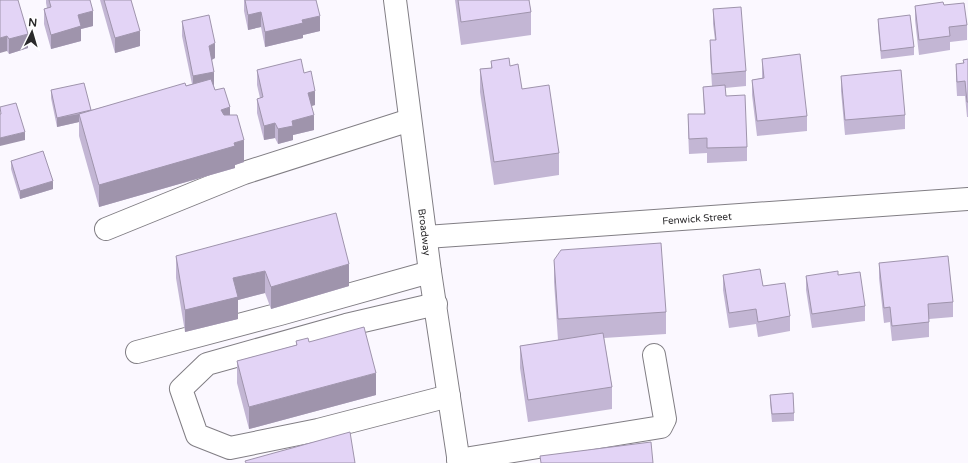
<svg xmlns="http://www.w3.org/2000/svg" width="968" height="463" font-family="'Varela Round',sans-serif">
<rect width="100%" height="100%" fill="#fbf8ff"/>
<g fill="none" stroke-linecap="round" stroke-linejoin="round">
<g stroke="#817e84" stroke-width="24">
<g id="minor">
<path d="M106,229L244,173L410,120"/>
<path d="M426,237L968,199"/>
<path d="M436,304L346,325L207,364L181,389L197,435L230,448L318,430L449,396"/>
<path d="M137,352L280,314L430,272"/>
<path d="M458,460L661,427L665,419L654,355"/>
</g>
</g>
<g stroke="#817e84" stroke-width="24">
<path id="major" d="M395,0L430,272L459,463"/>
</g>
<use href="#minor" stroke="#fff" stroke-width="22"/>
<use href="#major" stroke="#fff" stroke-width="22"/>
</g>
<g fill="#c3b6d4">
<path d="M0,0L28,48L9,54L7,51Z"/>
<path d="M46,0H90L93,26L81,29V41L51,49L44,24V9L47,8L46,3Z"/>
<path d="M100,0H131L140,46L115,53Z"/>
<path d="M244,0H316L320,31L303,35V38L265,47L261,27L248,30L244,11Z"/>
<path d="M455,0H529L531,12V35L461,45Z"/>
<path d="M944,5L967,25V40L950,42V50L919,55L915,20V6Z"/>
<path d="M713,9L746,71V86L725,88L726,96L747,147V161L707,163V153L689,154L688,129V114H704L703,87L712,86L710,55V40H715L713,24Z"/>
<path d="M878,19L914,47V55L881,59L878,27Z"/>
<path d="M182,21L215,58L212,60L214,87L215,90L230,115L244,162L235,165V168L99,207L79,136V122L57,127L51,98V90L91,110L192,84L182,36Z"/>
<path d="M762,59L807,116V131L757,136L752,95V80L762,78Z"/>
<path d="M968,59V117H967L965,96H957L956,79V64H963V60Z"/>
<path d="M491,61L510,66L522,89L559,153V175L494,185L480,92V69L491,68Z"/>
<path d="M257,70L304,73L315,105L311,106L314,130L293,135V140L278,144L275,138L264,140L257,113V99L260,98L257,85Z"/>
<path d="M841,76L905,115V129L845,135L841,91Z"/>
<path d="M11,161L53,189L20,199L11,169Z"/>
<path d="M176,256L349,286L271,309L265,293L238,300V319L185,332L176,278Z"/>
<path d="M554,260L666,312V334L604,338L612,387V409L528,422L520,368V346L558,340L554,282Z"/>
<path d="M879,263L953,302V317L929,319V337L892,341L890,322L884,323L879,278Z"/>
<path d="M723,275L790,316V331L758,337L756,324L729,328L723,290Z"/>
<path d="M806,276L865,306V321L812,328L806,290Z"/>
<path d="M296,341L309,342L376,395L249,429L237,383V361L296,345Z"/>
<path d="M770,395L794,413V421L772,422L770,403Z"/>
</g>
<g fill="#9f94ac">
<path d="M93,11V26L81,29V41L51,49V35L78,15Z"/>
<path d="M261,12V27L248,30V15Z"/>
<path d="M320,16V31L303,35V38L265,47V32L302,20Z"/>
<path d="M140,31V46L115,53V38Z"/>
<path d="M28,34V48L9,54V39Z"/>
<path d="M7,36V51L0,53V38Z"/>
<path d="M215,43V58L209,61V46Z"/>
<path d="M214,72V87L193,91V76Z"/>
<path d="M315,91V105L308,107V93Z"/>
<path d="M230,107V130L221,110Z"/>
<path d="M79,114V122L57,127V118Z"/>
<path d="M314,115V130L293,135V140L278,144V129L292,121Z"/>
<path d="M275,123V138L264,140V126Z"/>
<path d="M25,132V140L0,146V138Z"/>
<path d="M244,140V162L235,165V168L99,207V185Z"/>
<path d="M53,181V189L20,199V191Z"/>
<path d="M349,264V286L271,309V287Z"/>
<path d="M265,271V293L238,300V319L185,332V310L233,278Z"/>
<path d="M376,373V395L249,429V407Z"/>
</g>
<g fill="#e3d4f6" stroke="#9f94ac">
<path d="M0,0H18L28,34L9,39L7,36L0,38Z"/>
<path d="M49,0H90L93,11L78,15L81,26L51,35L44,9L51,7Z"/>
<path d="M104,0H131L140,31L115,38Z"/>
<path d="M245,0H316L320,16L302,20L303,23L265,32L261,12L248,15Z"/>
<path d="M458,0H529L531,12L461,22Z"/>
<path d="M943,2L944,5L964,3L967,25L949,27L950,36L919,40L915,6Z"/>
<path d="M741,7L746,71L712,74L710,40H716L713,9Z"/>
<path d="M209,15L215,43L209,46L214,72L193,76L182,21Z"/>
<path d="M910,15L914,47L881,51L878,19Z"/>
<path d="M800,54L807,116L757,121L752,80L764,78L762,59Z"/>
<path d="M509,58L510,66L518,64L522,89L549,85L559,153L494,162L480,69L492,68L491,61Z"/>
<path d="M301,59L304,73L311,71L315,91L308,93L314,115L292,121L293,126L278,129L275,123L264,126L257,99L263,97L257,70Z"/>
<path d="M968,59V102H967L965,81L957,82L956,64L964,63L963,60Z"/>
<path d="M901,70L905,115L845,120L841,76Z"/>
<path d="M211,79L215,90L224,88L230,107L221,110L224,115H237L244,140L234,143L235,146L99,185L79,114L185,83L186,86Z"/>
<path d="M84,83L91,110L57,118L51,90Z"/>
<path d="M725,85L726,96L745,95L747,147L707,148V138L689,139L688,114H705L703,87Z"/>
<path d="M16,103L25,132L0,138V114H1L0,107Z"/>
<path d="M43,151L53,181L20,191L11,161Z"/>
<path d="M336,213L349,264L271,287L265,271L233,278L238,297L185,310L176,256Z"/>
<path d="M661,243L666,312L558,319L554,260L561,250Z"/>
<path d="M948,256L953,302L928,304L929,322L892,326L890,307L884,308L879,263Z"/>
<path d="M760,269L763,286L785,283L790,316L758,322L756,309L729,313L723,275Z"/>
<path d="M838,271V275L860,272L865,306L812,314L806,276Z"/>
<path d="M364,327L376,373L249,407L237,361L297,345L296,341L308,338L309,342Z"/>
<path d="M603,333L612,387L528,400L520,346Z"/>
<path d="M793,393L794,413L772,414L770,395Z"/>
<path d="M350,432L355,463H246L245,461Z"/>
<path d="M651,442L653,463H541L540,456Z"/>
</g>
<g text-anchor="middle" stroke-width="3" stroke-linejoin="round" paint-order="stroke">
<g font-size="10" fill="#2b2a2c" stroke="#fff">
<text transform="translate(697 218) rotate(-4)" y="4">Fenwick Street</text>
<text transform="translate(425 232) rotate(83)" y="4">Broadway</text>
</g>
</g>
<g transform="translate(32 32) rotate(5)" stroke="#ffffff" stroke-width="3" paint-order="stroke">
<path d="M0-3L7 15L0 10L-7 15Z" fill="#2b2a2c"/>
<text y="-6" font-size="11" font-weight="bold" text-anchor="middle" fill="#2b2a2c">N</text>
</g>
</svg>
